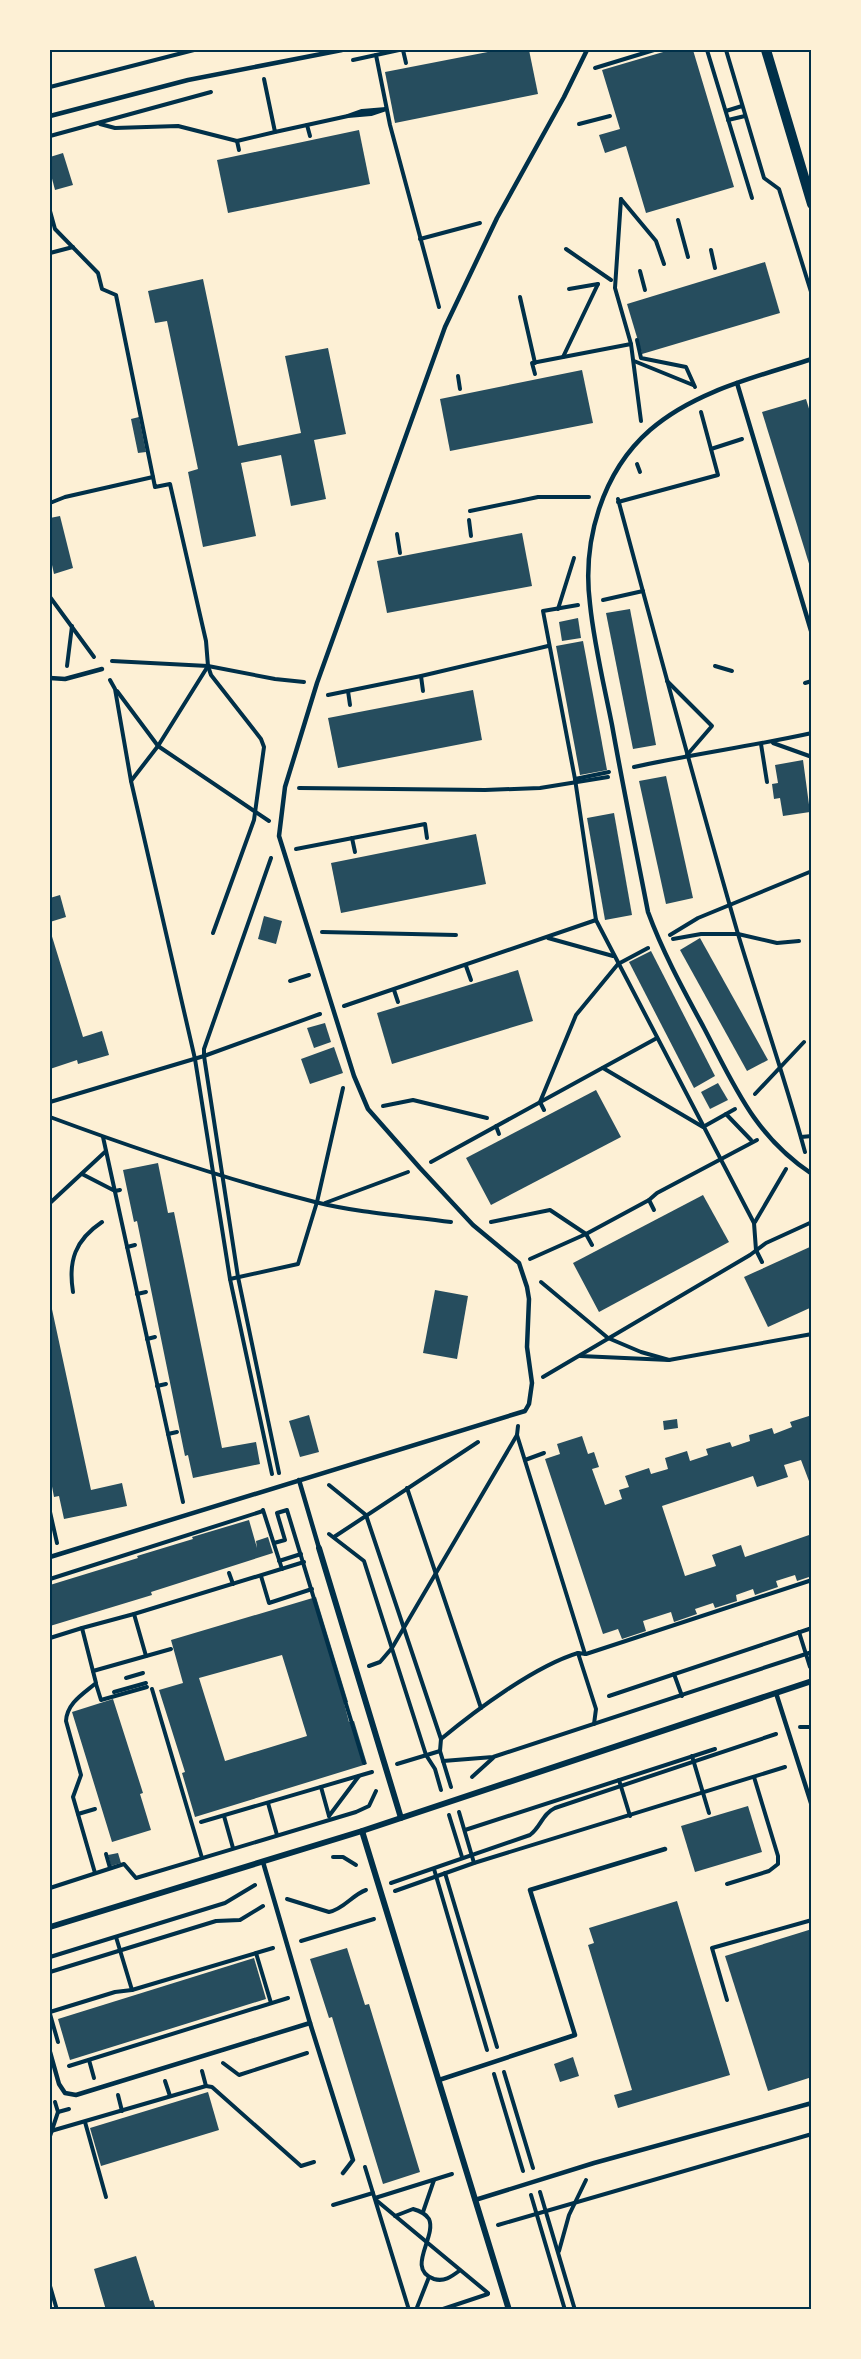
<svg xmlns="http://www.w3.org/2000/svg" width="861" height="2359" font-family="'Varela Round',sans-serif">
<rect width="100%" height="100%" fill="#fdf0d5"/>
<g fill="#264d5e" fill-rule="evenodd">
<path d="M498,50H529L538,94L395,123L385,72Z"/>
<path d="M670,50H693L734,187L646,213L626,146L605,153L599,135L620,129L602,70Z"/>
<path d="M359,130L370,184L228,213L217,160Z"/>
<path d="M63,153L73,185L55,190L50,171V157Z"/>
<path d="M765,262L780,313L642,354L627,304Z"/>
<path d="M203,279L238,446L301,433L285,356L328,348L346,434L314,440L326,499L291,506L281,455L241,463L256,536L203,547L188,472L198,469L167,321L155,323L148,291Z"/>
<path d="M582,370L593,423L450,451L440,399Z"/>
<path d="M806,399L812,418L811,570L762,412Z"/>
<path d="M139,417L146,452L138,453L131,419Z"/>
<path d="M60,516L73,568L54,574L50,556V518Z"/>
<path d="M522,533L532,586L387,613L377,561Z"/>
<path d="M630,609L656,745L633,749L606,613Z"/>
<path d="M578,618L581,638L562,641L559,622Z"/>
<path d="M583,641L607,770L580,775L556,646Z"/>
<path d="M473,690L482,740L338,768L328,718Z"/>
<path d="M803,760L810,812L783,816L780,798L774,799L772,784L778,783L775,765Z"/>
<path d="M666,776L693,898L666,904L639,781Z"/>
<path d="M614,813L632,915L605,920L587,818Z"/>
<path d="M476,834L486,884L341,913L331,863Z"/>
<path d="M60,895L66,917L50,922V898Z"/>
<path d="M264,916L282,921L276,944L258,939Z"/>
<path d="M50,930L83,1037L102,1031L109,1055L78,1064L77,1060L50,1069Z"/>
<path d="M700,938L768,1060L747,1071L680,950Z"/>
<path d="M651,951L715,1076L694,1088L629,962Z"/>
<path d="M518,970L533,1021L392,1064L377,1013Z"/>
<path d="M325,1023L331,1042L314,1048L307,1028Z"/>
<path d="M334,1047L343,1073L310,1084L301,1059Z"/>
<path d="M718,1083L728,1100L710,1109L701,1092Z"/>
<path d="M596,1090L621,1137L491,1205L466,1158Z"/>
<path d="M158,1163L168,1213L174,1212L222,1448L256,1442L260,1464L193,1478L188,1455L185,1456L137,1221L134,1222L123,1170Z"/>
<path d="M703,1195L729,1242L599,1312L573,1263Z"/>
<path d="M812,1246V1307L768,1327L744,1277Z"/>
<path d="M435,1290L468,1296L457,1359L423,1353Z"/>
<path d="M50,1300L91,1490L122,1483L127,1506L64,1519L59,1496L54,1497L50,1476Z"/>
<path d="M309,1415L319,1452L300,1457L289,1421Z"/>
<path d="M812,1415V1489L801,1460L784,1465L788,1477L757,1487L753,1476L662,1506L685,1576L716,1566L712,1555L741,1545L745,1557L812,1534V1576L797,1581L795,1575L776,1581L778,1587L755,1595L753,1589L736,1595L737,1601L715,1608L713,1603L695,1609L697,1614L674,1622L671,1612L643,1621L646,1631L622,1639L618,1629L603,1634L545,1459L560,1454L557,1444L582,1436L588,1454L594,1452L599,1467L592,1469L605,1505L622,1499L619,1490L629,1487L625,1476L649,1468L651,1474L668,1469L665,1458L687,1451L690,1461L708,1455L706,1449L730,1442L732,1447L750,1441L749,1435L772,1428L774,1434L792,1427L790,1422Z"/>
<path d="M677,1419L678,1428L664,1430L663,1421Z"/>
<path d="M249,1520L257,1548L256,1541L268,1537L273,1553L151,1592L152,1595L50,1626V1585L138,1558L137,1556L193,1539L192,1537Z"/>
<path d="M316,1597L348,1702L344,1703L349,1722L354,1721L367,1764L195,1817L182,1773L185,1772L159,1690L183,1683L171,1640ZM282,1655L307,1736L225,1761L199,1678Z"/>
<path d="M113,1699L143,1793L140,1794L151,1830L112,1842L72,1712Z"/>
<path d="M748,1806L762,1852L695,1872L681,1826Z"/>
<path d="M118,1853L121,1863L111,1866L108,1855Z"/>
<path d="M677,1901L730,2075L618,2108L614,2095L632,2090L588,1945L594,1943L589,1928Z"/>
<path d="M812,1929V2077L768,2091L725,1956Z"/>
<path d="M347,1948L365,2005L369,2004L420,2172L383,2184L332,2017L329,2018L310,1959Z"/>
<path d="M254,1958L266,1999L70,2060L58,2019Z"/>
<path d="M573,2057L579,2076L560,2082L554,2064Z"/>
<path d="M208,2092L219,2130L101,2166L90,2128Z"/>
<path d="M136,2256L150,2301L153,2300L156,2310H106L94,2269Z"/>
</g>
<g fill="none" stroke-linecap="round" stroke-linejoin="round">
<g stroke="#003049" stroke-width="4">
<path d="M399,50L376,55L390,125L439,307"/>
<path d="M403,50L406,63"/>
<path d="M707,50L752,198"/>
<path d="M726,50L764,178L779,189L812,295"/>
<path d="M353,60L376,55"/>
<path d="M595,68L654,50"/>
<path d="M264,79L275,132L348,116"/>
<path d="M50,87L194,50"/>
<path d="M386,109L371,114L348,116L362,111Z"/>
<path d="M726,111L742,106"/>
<path d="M728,120L745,116"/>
<path d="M100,124L115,128L178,126L237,141L275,132"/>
<path d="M579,124L610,116"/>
<path d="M307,125L310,136"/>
<path d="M50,136L211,92"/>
<path d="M237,141L239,150"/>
<path d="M621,199L615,288L631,344L641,421"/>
<path d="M621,199L656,241L664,264"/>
<path d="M50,211L55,229L98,273L102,289L116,295L153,477"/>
<path d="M678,220L688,257"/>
<path d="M420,239L480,223"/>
<path d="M566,249L611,280"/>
<path d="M711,250L715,268"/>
<path d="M50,253L73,247"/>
<path d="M640,271L645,290"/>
<path d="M569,289L598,284"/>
<path d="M520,297L535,363"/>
<path d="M637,340L641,358L686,367L695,387"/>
<path d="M563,357L598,284"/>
<path d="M634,361L693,385"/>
<path d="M535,374L532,363L631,344"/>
<path d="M458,376L460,389"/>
<path d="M711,449L742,439"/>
<path d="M637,464L640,472"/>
<path d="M618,499C657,644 696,789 738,934C760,1007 785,1078 805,1152"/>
<path d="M618,502L718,475L701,412"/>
<path d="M50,503L65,497L153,477L155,487L170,484L206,641L208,666L211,675L261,739L264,747L254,820L213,933"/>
<path d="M470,511L538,497H589"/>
<path d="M469,520L471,536"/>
<path d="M397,534L400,553"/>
<path d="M50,597L94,657"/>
<path d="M603,600L643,591"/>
<path d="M578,605L543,611L575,779L596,920L754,1223L756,1250L762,1262"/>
<path d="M558,609L574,558"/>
<path d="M112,661L208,666L275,679L304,682"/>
<path d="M67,666L72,626"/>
<path d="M715,666L732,671"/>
<path d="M421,676L423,691"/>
<path d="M110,680L115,689L131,781L195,1059L230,1279L272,1474"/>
<path d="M667,681L712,726L687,755"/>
<path d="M805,683L812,681"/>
<path d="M117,691L158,746L269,821"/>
<path d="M348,691L350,705"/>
<path d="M328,695L421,676L548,646"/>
<path d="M773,743L812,757"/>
<path d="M761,744L767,782"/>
<path d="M634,767C693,754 753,746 812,733"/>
<path d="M575,779L609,772"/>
<path d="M131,781L158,746L208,666"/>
<path d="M299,788L485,790L540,788L608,777"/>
<path d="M352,838L355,852"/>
<path d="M296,849L425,824L427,838"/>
<path d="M322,932L456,935"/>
<path d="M670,935L698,918L812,871"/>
<path d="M548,938L613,956"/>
<path d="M673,939L701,934H738L777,943L799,941"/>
<path d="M466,966L471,980"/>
<path d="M290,981L309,975"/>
<path d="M394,990L398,1002"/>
<path d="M344,1006L596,920"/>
<path d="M603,1068L703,1127L735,1109"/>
<path d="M755,1094L804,1042"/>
<path d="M50,1102L204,1056V1049L271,858"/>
<path d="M383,1106L413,1100L487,1118"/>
<path d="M544,1110L540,1102L576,1015L618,964L648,948"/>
<path d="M726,1114L751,1140"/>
<path d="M50,1117C136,1149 225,1179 315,1202C359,1213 406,1216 451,1222"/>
<path d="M496,1126L499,1134"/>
<path d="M103,1137L183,1502"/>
<path d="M801,1137L812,1136"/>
<path d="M431,1162L657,1038"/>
<path d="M82,1174L115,1191L120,1190"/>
<path d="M649,1200L654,1210"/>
<path d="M50,1203L106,1151"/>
<path d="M325,1203L408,1172"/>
<path d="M491,1222L550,1210L586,1234L592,1245"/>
<path d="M755,1222L786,1169"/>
<path d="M127,1247L135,1245"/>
<path d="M530,1259L586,1234L649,1200L657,1193L757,1140"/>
<path d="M230,1279L298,1264L317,1202L343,1088"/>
<path d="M541,1282L608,1338L641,1352L669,1360"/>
<path d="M73,1292C68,1261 75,1240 102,1222"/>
<path d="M137,1294L146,1292"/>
<path d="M147,1339L155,1337"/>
<path d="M580,1356L669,1360L812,1334"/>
<path d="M543,1377L750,1255L766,1243L812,1222"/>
<path d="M157,1386L166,1384"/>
<path d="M168,1434L177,1432"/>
<path d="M517,1435L585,1654"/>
<path d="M525,1460L544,1453"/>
<path d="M279,1473L238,1277L204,1056L320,1014"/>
<path d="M329,1485L366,1515L441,1739L440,1751L451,1787"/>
<path d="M407,1488L481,1708"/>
<path d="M263,1510L282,1569"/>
<path d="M50,1512L57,1543"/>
<path d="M329,1534L364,1561L426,1755L435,1769L441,1790"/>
<path d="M334,1537L478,1442"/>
<path d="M274,1543L285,1540L277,1513L287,1510L364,1763"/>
<path d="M279,1561L301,1554"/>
<path d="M229,1573L233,1584"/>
<path d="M261,1576L269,1603L312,1589"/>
<path d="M50,1579L263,1511"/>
<path d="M799,1632L810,1667"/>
<path d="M50,1638L82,1628"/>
<path d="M146,1656L134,1614L304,1562"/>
<path d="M369,1666L380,1662L392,1648L517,1435L518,1426"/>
<path d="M93,1671L171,1649"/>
<path d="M674,1674L682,1696"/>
<path d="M126,1678L143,1673"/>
<path d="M96,1684L101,1700L147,1687"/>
<path d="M152,1689L202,1858"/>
<path d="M114,1692L146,1683"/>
<path d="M609,1696L812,1628"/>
<path d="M594,1724L596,1709L578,1653L586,1654L812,1580"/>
<path d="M800,1727H812"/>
<path d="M441,1739C476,1710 535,1666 578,1653"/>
<path d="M692,1756L709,1813"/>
<path d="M443,1761L493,1757L812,1652"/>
<path d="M397,1764L440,1751"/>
<path d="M472,1777L493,1758"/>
<path d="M619,1780L630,1816"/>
<path d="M321,1787L329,1816"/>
<path d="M268,1803L277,1835"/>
<path d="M459,1812L474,1863"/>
<path d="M78,1814L95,1809"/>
<path d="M449,1815L462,1857"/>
<path d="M224,1816L233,1848"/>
<path d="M329,1816L359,1776"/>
<path d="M201,1822L372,1772"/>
<path d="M465,1830L715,1749"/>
<path d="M106,1854L110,1868"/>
<path d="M333,1857H343L356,1865"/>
<path d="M434,1869L487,2050"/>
<path d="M95,1873L73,1797L81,1775L66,1721C67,1703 83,1694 96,1683L82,1628L134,1614"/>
<path d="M445,1873L497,2047"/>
<path d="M391,1883L530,1835C541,1827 542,1814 555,1808L776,1734"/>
<path d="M727,1884L769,1871L778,1864V1856L754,1777"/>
<path d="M50,1888L124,1864L136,1878L356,1812L369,1806L376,1791"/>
<path d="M395,1891L474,1863L785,1767"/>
<path d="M287,1899L329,1912C344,1909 352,1895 366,1890"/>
<path d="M116,1937L132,1990"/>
<path d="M301,1941L374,1919"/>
<path d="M256,1953L271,2003"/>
<path d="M50,1957L225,1903L255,1885"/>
<path d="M50,1972L216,1921L240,1920L263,1906"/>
<path d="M727,2000L712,1948L812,1920"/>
<path d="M50,2012L115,1992L132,1990L273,1948"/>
<path d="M50,2014L58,2042"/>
<path d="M89,2060L94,2078"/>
<path d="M223,2063L239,2075L307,2053"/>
<path d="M69,2066L288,1998"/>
<path d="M202,2071L206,2086L212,2087L301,2166L314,2162"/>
<path d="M504,2072L533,2168"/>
<path d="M494,2074L523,2171"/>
<path d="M165,2081L170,2096"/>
<path d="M118,2095L122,2111"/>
<path d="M58,2112L69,2109"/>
<path d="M85,2122L106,2197"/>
<path d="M51,2131L206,2086"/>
<path d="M50,2136L58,2112L55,2102"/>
<path d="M365,2167L409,2310"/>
<path d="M540,2192L575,2310"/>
<path d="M531,2195L565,2310"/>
<path d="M375,2198L452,2174"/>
<path d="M376,2200L488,2293"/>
<path d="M333,2205L373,2193"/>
<path d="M423,2212L434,2180"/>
<path d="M395,2216L413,2209C420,2211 425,2213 429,2219C437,2237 405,2269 434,2279C444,2282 451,2277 459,2271"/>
<path d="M498,2225L812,2134"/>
<path d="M559,2251L569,2215L586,2180"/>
<path d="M50,2286L57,2310"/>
<path d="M416,2310L429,2277"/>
<path d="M440,2310L488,2294"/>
</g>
<g stroke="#003049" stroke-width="4.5">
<path d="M50,116L188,80L342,50"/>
<path d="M812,359C756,377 695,391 650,430C602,472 582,541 590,604C594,644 604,685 612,725C623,787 636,850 648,912C663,953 684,991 704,1028C735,1087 754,1135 812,1174"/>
<path d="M737,383L812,634"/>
<path d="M50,678L65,679L102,669"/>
<path d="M299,1480L319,1548"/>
<path d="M50,1557L525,1411L529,1404L532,1383L527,1347L529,1299L527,1287L519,1263L473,1225L420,1168L368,1109L354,1076L279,836L285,787L317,683L445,327L497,218L564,97L587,50"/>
<path d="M776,1693L812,1806"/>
<path d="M310,2023L353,2160L343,2173"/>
<path d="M50,2052L59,2084L65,2093L76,2095L310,2023L263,1862"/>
<path d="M439,2080L575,2035L530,1890L665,1849"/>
<path d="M475,2200L594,2163L812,2103"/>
</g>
<g stroke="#003049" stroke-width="6">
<path d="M319,1548L401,1818"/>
<path d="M362,1831L509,2310"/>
<path d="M50,1927L362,1831L812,1681"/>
</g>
<path stroke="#003049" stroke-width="10" d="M766,50L812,204"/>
</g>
<rect width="861" height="2359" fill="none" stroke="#fdf0d5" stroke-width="102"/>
<rect x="51" y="51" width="759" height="2257" fill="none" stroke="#003049" stroke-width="2"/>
</svg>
